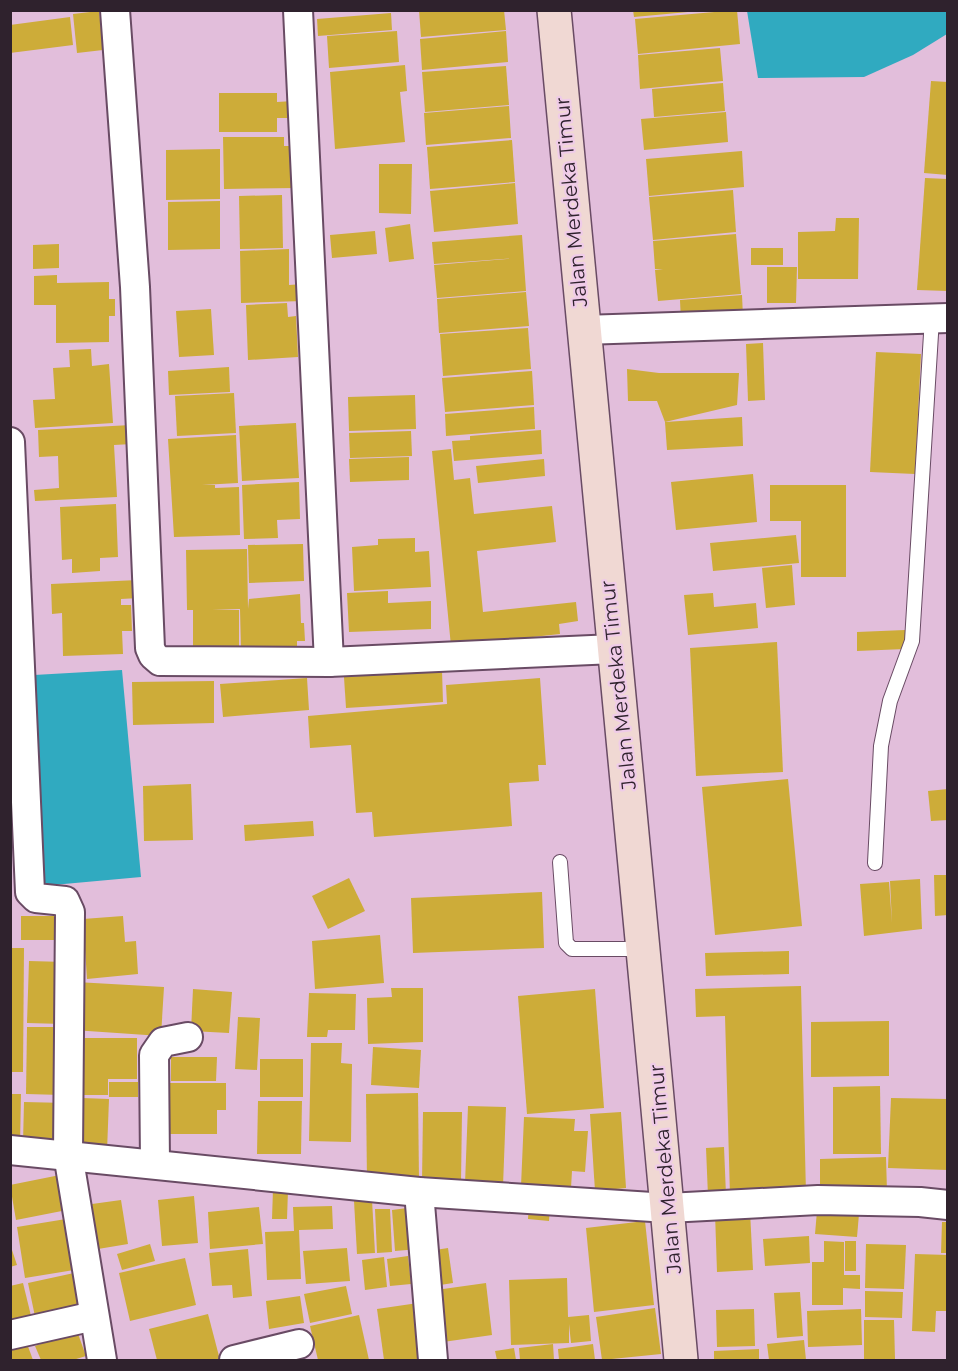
<svg xmlns="http://www.w3.org/2000/svg" width="958" height="1371" font-family="Montserrat,sans-serif">
<rect width="100%" height="100%" fill="#e2bedb"/>
<g fill="#30aac0">
<path d="M747,11H947V34L913,55L864,77L758,78Z"/>
<path d="M122,670L141,877L42,886L34,675Z"/>
</g>
<g fill="#cdac39">
<path d="M419,10H504L506,30L421,37Z"/>
<path d="M633,10H688V12L634,17Z"/>
<path d="M737,10L740,44L638,54L635,19Z"/>
<path d="M99,11L103,50L77,53L73,14Z"/>
<path d="M391,13L392,30L318,36L317,19Z"/>
<path d="M70,17L73,45L10,53V25Z"/>
<path d="M397,31L399,62L329,68L327,36Z"/>
<path d="M506,31L508,62L422,70L420,39Z"/>
<path d="M720,48L723,81L640,89L638,55Z"/>
<path d="M405,65L407,91L400,92L405,142L335,149L330,72Z"/>
<path d="M506,66L509,105L425,112L422,72Z"/>
<path d="M931,81L948,82V175L924,173Z"/>
<path d="M723,83L725,111L654,117L652,89Z"/>
<path d="M219,93H277V102L293,101V118H277V132H219Z"/>
<path d="M509,106L511,138L426,145L424,113Z"/>
<path d="M726,112L728,142L644,150L641,119Z"/>
<path d="M223,137H284V146H296L297,188L224,189Z"/>
<path d="M512,140L515,182L430,189L427,147Z"/>
<path d="M220,149V199L166,200V150Z"/>
<path d="M742,151L744,187L649,196L646,159Z"/>
<path d="M379,164H412L411,214L379,213Z"/>
<path d="M925,178L948,179V291L917,290Z"/>
<path d="M515,183L518,224L434,232L430,191Z"/>
<path d="M733,190L736,232L653,240L649,197Z"/>
<path d="M282,195L283,248L240,249L239,196Z"/>
<path d="M220,201V249L168,250V202Z"/>
<path d="M836,218H859L858,279H798V232L835,231Z"/>
<path d="M410,224L414,259L389,262L385,228Z"/>
<path d="M375,231L377,254L332,258L330,235Z"/>
<path d="M736,234L741,294L658,301L655,270L663,269H655L653,241Z"/>
<path d="M522,235L526,291L437,298L434,265L518,258L434,264L432,242Z"/>
<path d="M59,244V268L33,269V245Z"/>
<rect x="751" y="248" width="32" height="17"/>
<path d="M289,249V285L303,284V301L241,303L240,251Z"/>
<path d="M767,267H797L796,303H767Z"/>
<path d="M57,275V283L109,282V299H115V316H109V342L56,343V305H34V276Z"/>
<path d="M526,292L529,326L439,333L437,299Z"/>
<path d="M742,295L743,317L681,322L680,300Z"/>
<path d="M287,303L288,317L296,316L298,357L248,360L246,305Z"/>
<path d="M211,309L214,355L179,357L176,311Z"/>
<path d="M528,328L531,369L443,376L440,334Z"/>
<path d="M763,343L765,400L748,401L746,344Z"/>
<path d="M91,349L92,366L109,364L113,423L35,428L33,400L55,399L53,368L70,367L69,350Z"/>
<path d="M876,352L921,354L915,474L870,472Z"/>
<path d="M229,367L230,392L169,395L168,371Z"/>
<path d="M627,369L659,373H739L737,405L665,422L657,401H628Z"/>
<path d="M532,371L534,405L445,412L442,378Z"/>
<path d="M234,393L236,433L177,436L175,396Z"/>
<path d="M415,395L416,429L349,431L348,397Z"/>
<path d="M534,407L535,429L446,436L445,414Z"/>
<path d="M742,417L743,446L667,450L665,422Z"/>
<path d="M296,423L299,478L242,481L239,426Z"/>
<path d="M131,425L132,444L114,445L117,497L35,501L34,490L59,488L58,456L39,457L38,430Z"/>
<path d="M541,430L542,454L454,461L452,441L470,440V436Z"/>
<path d="M411,431L412,456L350,458L349,433Z"/>
<path d="M236,435L238,483L202,485H215V488L239,487L240,535L174,537L168,439Z"/>
<path d="M451,449L454,480L470,478L474,514L552,506L556,542L477,551L483,612L576,602L578,621L559,624L560,634L451,646L432,451Z"/>
<path d="M409,457V480L350,482L349,459Z"/>
<path d="M544,459L545,476L478,483L476,466Z"/>
<path d="M753,474L757,522L676,530L671,482Z"/>
<path d="M299,482L300,519L277,520L278,538L244,539L242,485Z"/>
<path d="M770,485H846V577H801V521H770Z"/>
<path d="M116,504L118,557L100,558V571L72,573V559L62,560L60,507Z"/>
<path d="M796,535L799,563L713,571L710,543Z"/>
<path d="M415,538V552L429,551L431,587L354,591L352,547L378,545V539Z"/>
<path d="M303,544L304,581L249,583L248,545Z"/>
<path d="M247,549L248,609L249,599L300,594L301,623H304L305,641H297V648L241,650L240,609H212L239,610V646L193,647V610H187L186,550Z"/>
<path d="M792,565L795,605L766,608L762,568Z"/>
<path d="M138,580L139,598L121,599V605H131L132,631H122L123,654L63,656L62,613L52,614L51,584Z"/>
<path d="M388,591V603L431,601V629L349,632L347,593Z"/>
<path d="M713,593L714,607L756,603L758,628L688,635L684,595Z"/>
<path d="M905,630V649L857,651V632Z"/>
<path d="M777,642L783,772L696,776L690,648Z"/>
<path d="M442,671L443,702L346,708L344,677Z"/>
<path d="M307,678L309,710L223,717L220,684Z"/>
<path d="M540,678L546,765H538L539,781L509,783L512,826L374,837L372,812L356,813L351,745L310,748L308,716L447,704L446,685Z"/>
<path d="M214,681V723L133,725L132,682Z"/>
<path d="M788,779L802,926L715,935L702,787Z"/>
<path d="M191,784L193,840L144,841L143,786Z"/>
<path d="M948,789V820L931,821L928,791Z"/>
<path d="M313,821L314,836L245,841L244,825Z"/>
<path d="M934,875H948V915L935,916Z"/>
<path d="M349,878L365,911L328,929L312,896Z"/>
<path d="M920,879L922,929L864,936L860,884L889,882L892,923L890,881Z"/>
<path d="M542,892L544,948L413,953L411,898Z"/>
<rect x="21" y="916" width="43" height="24"/>
<path d="M123,916L125,942L136,941L138,974L87,979L83,919Z"/>
<path d="M380,935L384,983L315,989L312,941Z"/>
<path d="M10,948H24L23,1072H10Z"/>
<path d="M789,951V974L706,976L705,953Z"/>
<path d="M29,961L65,962L63,1024L27,1023Z"/>
<path d="M76,982L164,987L161,1036L73,1030Z"/>
<path d="M801,986L806,1194L730,1196L725,1016L696,1017L695,989Z"/>
<path d="M391,988H423V1042L368,1044L367,998L392,997Z"/>
<path d="M193,989L232,992L229,1033L191,1031Z"/>
<path d="M595,989L604,1108L527,1114L518,996Z"/>
<path d="M309,993L356,994L355,1030H328L327,1037H307Z"/>
<path d="M238,1017L260,1018L257,1070L235,1069Z"/>
<path d="M889,1021V1076L811,1077V1022Z"/>
<path d="M27,1027H63L62,1095L26,1094Z"/>
<path d="M84,1038H137V1079H108V1095H83Z"/>
<path d="M311,1043H342L341,1063L352,1064L351,1142L309,1141Z"/>
<path d="M373,1047L421,1050L419,1088L371,1085Z"/>
<path d="M171,1057H217L216,1081H171Z"/>
<rect x="260" y="1059" width="43" height="38"/>
<rect x="109" y="1082" width="29" height="15"/>
<path d="M167,1083H226V1110H217V1134H167Z"/>
<path d="M880,1086L881,1154H833V1087Z"/>
<path d="M418,1093L419,1181L367,1182L366,1094Z"/>
<path d="M10,1094H21L20,1145L10,1144Z"/>
<path d="M82,1098L109,1099L107,1151L80,1150Z"/>
<path d="M891,1098L948,1099V1170L888,1168Z"/>
<path d="M258,1101H302L301,1154H257Z"/>
<path d="M24,1102L67,1103L65,1145L23,1143Z"/>
<path d="M468,1106L506,1107L503,1186L465,1184Z"/>
<path d="M423,1112H462L461,1182H422Z"/>
<path d="M621,1112L626,1188L595,1191L590,1114Z"/>
<path d="M524,1117L575,1119L574,1131H588L585,1172L572,1171L571,1188L521,1186Z"/>
<path d="M724,1147L726,1195L708,1196L706,1148Z"/>
<path d="M886,1157L887,1192L820,1194V1159Z"/>
<path d="M60,1175L67,1210L16,1220L10,1185Z"/>
<path d="M273,1189L288,1190L287,1219H272Z"/>
<path d="M194,1196L198,1243L162,1246L158,1200Z"/>
<path d="M121,1200L128,1244L98,1249L92,1204Z"/>
<path d="M372,1200L375,1253L357,1254L354,1201Z"/>
<path d="M529,1205L550,1206L549,1221L528,1219Z"/>
<path d="M332,1206L333,1229L299,1230L301,1279L267,1280L265,1232L294,1231L293,1207Z"/>
<path d="M259,1207L263,1244L210,1249L208,1212Z"/>
<path d="M415,1207L419,1249L395,1251L392,1210Z"/>
<path d="M375,1209H390L392,1252L377,1253Z"/>
<path d="M750,1211L753,1270L717,1272L715,1213Z"/>
<path d="M817,1211L859,1214L857,1237L815,1234Z"/>
<path d="M66,1219L74,1270L25,1278L17,1227Z"/>
<path d="M645,1221L654,1305L594,1312L586,1228Z"/>
<path d="M942,1222H948V1253H941Z"/>
<path d="M809,1236L810,1263L765,1266L763,1239Z"/>
<path d="M824,1241L844,1242V1281V1275H860V1289L843,1288V1305H812V1262H824Z"/>
<rect x="845" y="1241" width="11" height="30"/>
<path d="M10,1244L17,1265L10,1267Z"/>
<path d="M150,1244L155,1261L122,1270L117,1254Z"/>
<path d="M866,1244L906,1245L904,1289L865,1288Z"/>
<path d="M347,1248L350,1281L306,1284L303,1251Z"/>
<path d="M448,1248L453,1283L434,1286L429,1251Z"/>
<path d="M248,1249L252,1296L233,1298L232,1285L212,1286L209,1253Z"/>
<path d="M915,1254L948,1255V1311H936L935,1332L912,1331Z"/>
<path d="M408,1256L411,1284L390,1286L387,1259Z"/>
<path d="M384,1257L387,1287L365,1290L362,1260Z"/>
<path d="M185,1258L196,1305L130,1321L119,1273Z"/>
<path d="M74,1273L81,1304L37,1326L28,1283Z"/>
<path d="M567,1278L568,1317L589,1315L591,1341L571,1343L569,1324V1343L511,1345L509,1280Z"/>
<path d="M23,1283L33,1324L10,1329V1286Z"/>
<path d="M486,1283L492,1335L443,1342L436,1290Z"/>
<path d="M346,1286L352,1314L310,1323L304,1294Z"/>
<path d="M865,1291L903,1292L902,1318L865,1317Z"/>
<path d="M800,1292L803,1336L777,1338L774,1293Z"/>
<path d="M300,1296L304,1323L269,1329L266,1301Z"/>
<path d="M418,1303L427,1360H384L377,1309Z"/>
<path d="M655,1308L661,1354L602,1360L596,1317Z"/>
<path d="M754,1309L755,1346L717,1347L716,1310Z"/>
<path d="M861,1309L862,1345L808,1347L807,1311Z"/>
<path d="M208,1314L220,1360H157L149,1329Z"/>
<path d="M359,1315L369,1360H318L310,1326Z"/>
<path d="M864,1320H894L895,1359H864Z"/>
<path d="M77,1331L86,1356L73,1360H41L35,1346Z"/>
<path d="M804,1340L806,1360H769L767,1344Z"/>
<path d="M26,1341L33,1360H10V1346Z"/>
<path d="M553,1344L554,1360H520L519,1348Z"/>
<path d="M593,1344L595,1360H559L558,1349Z"/>
<path d="M514,1348L516,1360H497L495,1351Z"/>
<path d="M759,1349V1360H714V1351Z"/>
</g>
<g fill="none" stroke-linecap="round" stroke-linejoin="round">
<g stroke="#694b64" stroke-width="16">
<g id="lane">
<path d="M560,862L566,943L572,949H643"/>
<path d="M875,863L881,746L890,701L912,641L932,318"/>
</g>
</g>
<g stroke="#694b64" stroke-width="32">
<g id="street">
<path d="M115,10L135,287L150,648L153,655L160,661L329,662L614,649"/>
<path d="M298,10L329,662"/>
<path d="M583,330L948,318"/>
<path d="M10,442L30,892L36,898L65,901L70,912L68,1154L102,1360"/>
<path d="M10,1150L419,1192L668,1208L818,1200L920,1202L948,1205"/>
<path d="M155,1163L154,1055L163,1042L188,1037"/>
<path d="M419,1192L433,1360"/>
<path d="M10,1335L94,1316"/>
<path d="M234,1360L299,1344"/>
</g>
</g>
<g stroke="#694b64" stroke-width="36">
<path id="secondary" d="M554,10C594,461 641,910 681,1360"/>
</g>
<use href="#lane" stroke="#fff" stroke-width="14"/>
<use href="#street" stroke="#fff" stroke-width="28"/>
<use href="#secondary" stroke="#f0d8d3" stroke-width="33"/>
</g>
<g text-anchor="middle" stroke-width="4.5" stroke-linejoin="round" paint-order="stroke">
<g font-size="20" fill="#2f222d" stroke="#efcbe8">
<text transform="translate(571 202) rotate(-95)" y="7">Jalan Merdeka Timur</text>
<text transform="translate(618 685) rotate(-96)" y="7">Jalan Merdeka Timur</text>
<text transform="translate(665 1169) rotate(-95)" y="7">Jalan Merdeka Timur</text>
</g>
</g>
<rect width="958" height="1371" fill="none" stroke="#2f222d" stroke-width="24"/>
</svg>
